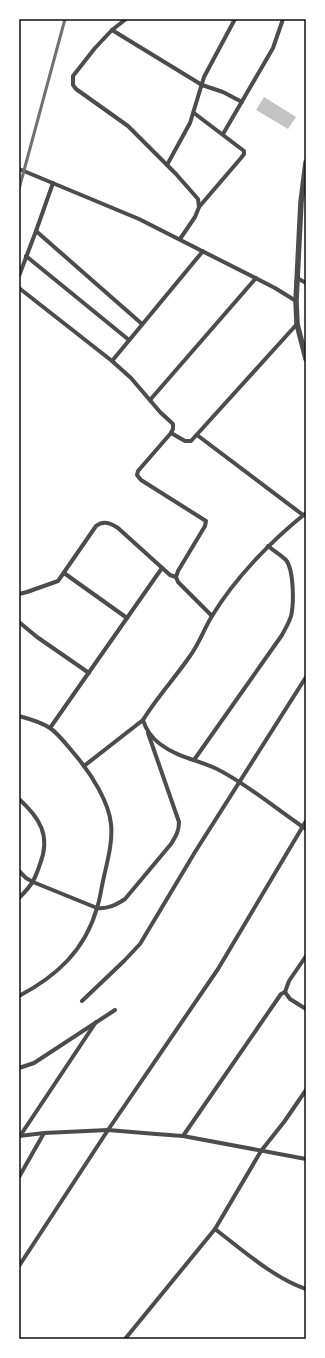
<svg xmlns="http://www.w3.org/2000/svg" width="325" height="1358" font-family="'DejaVu Sans',sans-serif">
<rect width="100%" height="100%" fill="#fff"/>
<path fill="#c4c4c4" d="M264,97L296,117L288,129L256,110Z"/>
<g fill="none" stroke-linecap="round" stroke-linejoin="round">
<g stroke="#4c4c4c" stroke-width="4">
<path d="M126,19L112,30L95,48L73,76V85L76,89L128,126L176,174L198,199L199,207L195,217L180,239"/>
<path d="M112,30L202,85L223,92L242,102"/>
<path d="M194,113L244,151V154L241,158L199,207"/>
<path d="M223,134L273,48L283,19"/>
<path d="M167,165L190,123L204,77L235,19"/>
<path d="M19,169L139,219L275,288L296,301"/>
<path d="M36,231L142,324"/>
<path d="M26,256L129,340"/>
<path d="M19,276L36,231L53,183"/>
<path d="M297,278L306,283"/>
<path d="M19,288L112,361L131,378L160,412L173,424V429L171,433L138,471L137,475L141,480L206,521L205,526L178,571L176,577L178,582L212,616"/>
<path d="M112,361L203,251"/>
<path d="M150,400L256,278"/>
<path d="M171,433L185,441H191L297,324"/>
<path d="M197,435L303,515"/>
<path d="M306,513C271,541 235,578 212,616C204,629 199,644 190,656C175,678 157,697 143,720C146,730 152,738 160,744C177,757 198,760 217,769C247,784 278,810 306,829"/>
<path d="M64,573L127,618"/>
<path d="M19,594L27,592L58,581L96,526C103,520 111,523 118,528L170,575L176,577"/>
<path d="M19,622L37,637L89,673"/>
<path d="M19,716C30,719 41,722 50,728C60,735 69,748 77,757C91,774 109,802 111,824C113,843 107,862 103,881C101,890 100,899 97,908C85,950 57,976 19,996"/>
<path d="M50,728L162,568"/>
<path d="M194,760L282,635C285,629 289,623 291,616C294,604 294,570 286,560C281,555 274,551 268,546"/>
<path d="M84,766L143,720"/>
<path d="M19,799C40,818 51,836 40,864C38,870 36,876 33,881C30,887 24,893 19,898"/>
<path d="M19,871L26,878L33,882L97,908C108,909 116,905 125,899L171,844C176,836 179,831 179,822L148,733"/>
<path d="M285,992L290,999L306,1009"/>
<path d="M82,1001L124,961L140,944L195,852L306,677"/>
<path d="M19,1068L34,1063L115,1010"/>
<path d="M19,1136L44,1133L108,1130L156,1134L183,1136L306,1159"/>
<path d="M20,1136L96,1022"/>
<path d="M183,1136L281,994L285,992L289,981L306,956"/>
<path d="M19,1177L44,1133"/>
<path d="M215,1229C241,1249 275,1279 306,1289"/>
<path d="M19,1266L108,1130L218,969L306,821"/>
<path d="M125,1339L215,1229L261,1151L284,1122L306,1090"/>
</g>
<path stroke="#4c4c4c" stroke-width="5.5" d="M306,162L301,202L296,301L297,324L306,359"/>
<path stroke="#707070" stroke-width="3" d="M19,189L65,19"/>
</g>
<rect width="325" height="1358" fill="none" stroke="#ffffff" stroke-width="40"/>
<rect x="20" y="20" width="285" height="1318" fill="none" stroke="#111" stroke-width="1.5"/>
</svg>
